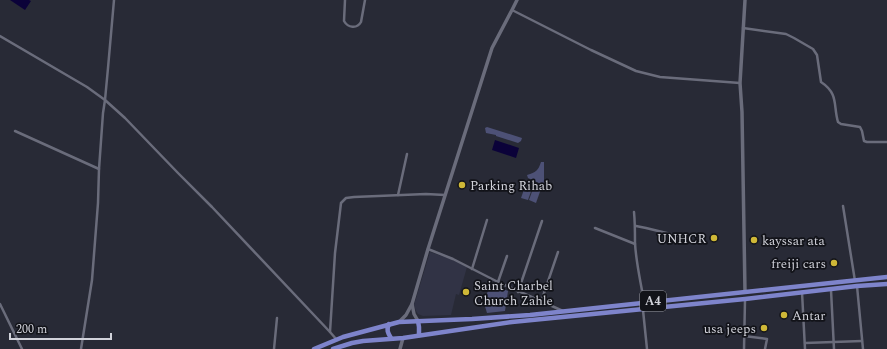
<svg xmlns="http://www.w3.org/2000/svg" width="887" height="349" font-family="Spectral,serif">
<rect width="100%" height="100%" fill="#282a36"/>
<path fill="#313345" d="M430,252L451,259L467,267L459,295L456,294L451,315L423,316L418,314L416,311L414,305Z"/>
<g fill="#4d5176">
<path d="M487,127L522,138L521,141L518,143L496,136V135L486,133L485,128Z"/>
<path d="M541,162H544V183L541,184L528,178L527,175C536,172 538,171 541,162Z"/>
<path d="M527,181L534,183L528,200L521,198Z"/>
<path d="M535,183L542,186L536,203L529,200Z"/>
<path d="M490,284L499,287L508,291L505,311L487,313L484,303Z"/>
</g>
<g fill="#0b0239">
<path d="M10,0H29L31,1L25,10Z"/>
<path d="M495,140L519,148L516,158L492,150Z"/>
</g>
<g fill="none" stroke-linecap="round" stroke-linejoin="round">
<g stroke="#6a6c7b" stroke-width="2.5">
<path d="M345,0L344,21C348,28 357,29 361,22L365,0"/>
<path d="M512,10L591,50L636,71L660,77L740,83"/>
<path d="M743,28L786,34L794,38L813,49L817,55L821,82C839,94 833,105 838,122L841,124L860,127L862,131L864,141L867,142H887"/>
<path d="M0,36L87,87L105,100L125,118L178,173L212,207L330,332L337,340"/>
<path d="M15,131L99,169"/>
<path d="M398,195L407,154"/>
<path d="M843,206L855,281"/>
<path d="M634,212C635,222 635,232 635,243C636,263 641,283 644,302"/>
<path d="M636,226L646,228L687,238"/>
<path d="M595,228L635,244"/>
<path d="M428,249L453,259L498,282L563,311"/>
<path d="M472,269L487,220"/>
<path d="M498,282L507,256"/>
<path d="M857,286L863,349"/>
<path d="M831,290L834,349"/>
<path d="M518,292L542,221"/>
<path d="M802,292L805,349"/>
<path d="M541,302L558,252"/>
<path d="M0,304L22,349"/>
<path d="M643,310L647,349"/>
<path d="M330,332L335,253L341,203L346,198L354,197L426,194L445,195"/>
<path d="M744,336L767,339L765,349"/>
<path d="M805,343L862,341"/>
<path d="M81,349L92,280L98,203L99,169L103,113L105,100L108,68L114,0"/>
<path d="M274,349L277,318"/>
<path d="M744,349L745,300"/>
</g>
<g stroke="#6a6c7b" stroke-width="3.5">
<path d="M745,0L740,83L742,112L745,292"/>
<path d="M412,304L414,314L418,321"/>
<path d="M399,322L406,315L412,304L428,249L492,48L512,10L517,0"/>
<path d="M400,349L403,338"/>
</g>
<g stroke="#7e84cb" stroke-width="4.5">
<path d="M418,321L419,327V335"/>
<path d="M389,324C386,330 388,333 391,338"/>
<path d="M314,349L343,337L399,322L472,319L530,315L887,277"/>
<path d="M333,349L352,343L363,341L403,338L512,322L745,299L857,286L887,284"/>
</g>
</g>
<g fill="#cfb837" stroke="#121319" stroke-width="1.5">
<circle cx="462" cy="185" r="4"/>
<circle cx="714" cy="238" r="4"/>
<circle cx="754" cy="240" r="4"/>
<circle cx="834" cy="263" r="4"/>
<circle cx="466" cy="292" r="4"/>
<circle cx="784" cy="315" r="4"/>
<circle cx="764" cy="328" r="4"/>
</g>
<g text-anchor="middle" stroke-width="3.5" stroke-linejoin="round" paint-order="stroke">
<rect fill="#121319" stroke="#9899a0" stroke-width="1" x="640" y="291" width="26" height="20" rx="3"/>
<g font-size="12" font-weight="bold" fill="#d1d2da">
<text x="653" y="305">A4</text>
</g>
<g font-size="13" fill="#d1d2da" stroke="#121319" text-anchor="start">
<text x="470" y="190">Parking Rihab</text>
<text x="706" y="243" text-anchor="end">UNHCR</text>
<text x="762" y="245">kayssar ata</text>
<text x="826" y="268" text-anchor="end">freiji cars</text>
<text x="474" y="290">Saint Charbel<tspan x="474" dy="15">Church Zahle</tspan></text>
<text x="792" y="320">Antar</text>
<text x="756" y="333" text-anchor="end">usa jeeps</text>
</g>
</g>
<path d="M10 333v6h101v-6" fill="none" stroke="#d1d2da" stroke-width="2"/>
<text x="16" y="333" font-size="12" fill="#d1d2da" stroke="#121319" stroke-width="3" paint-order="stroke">200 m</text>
</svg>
